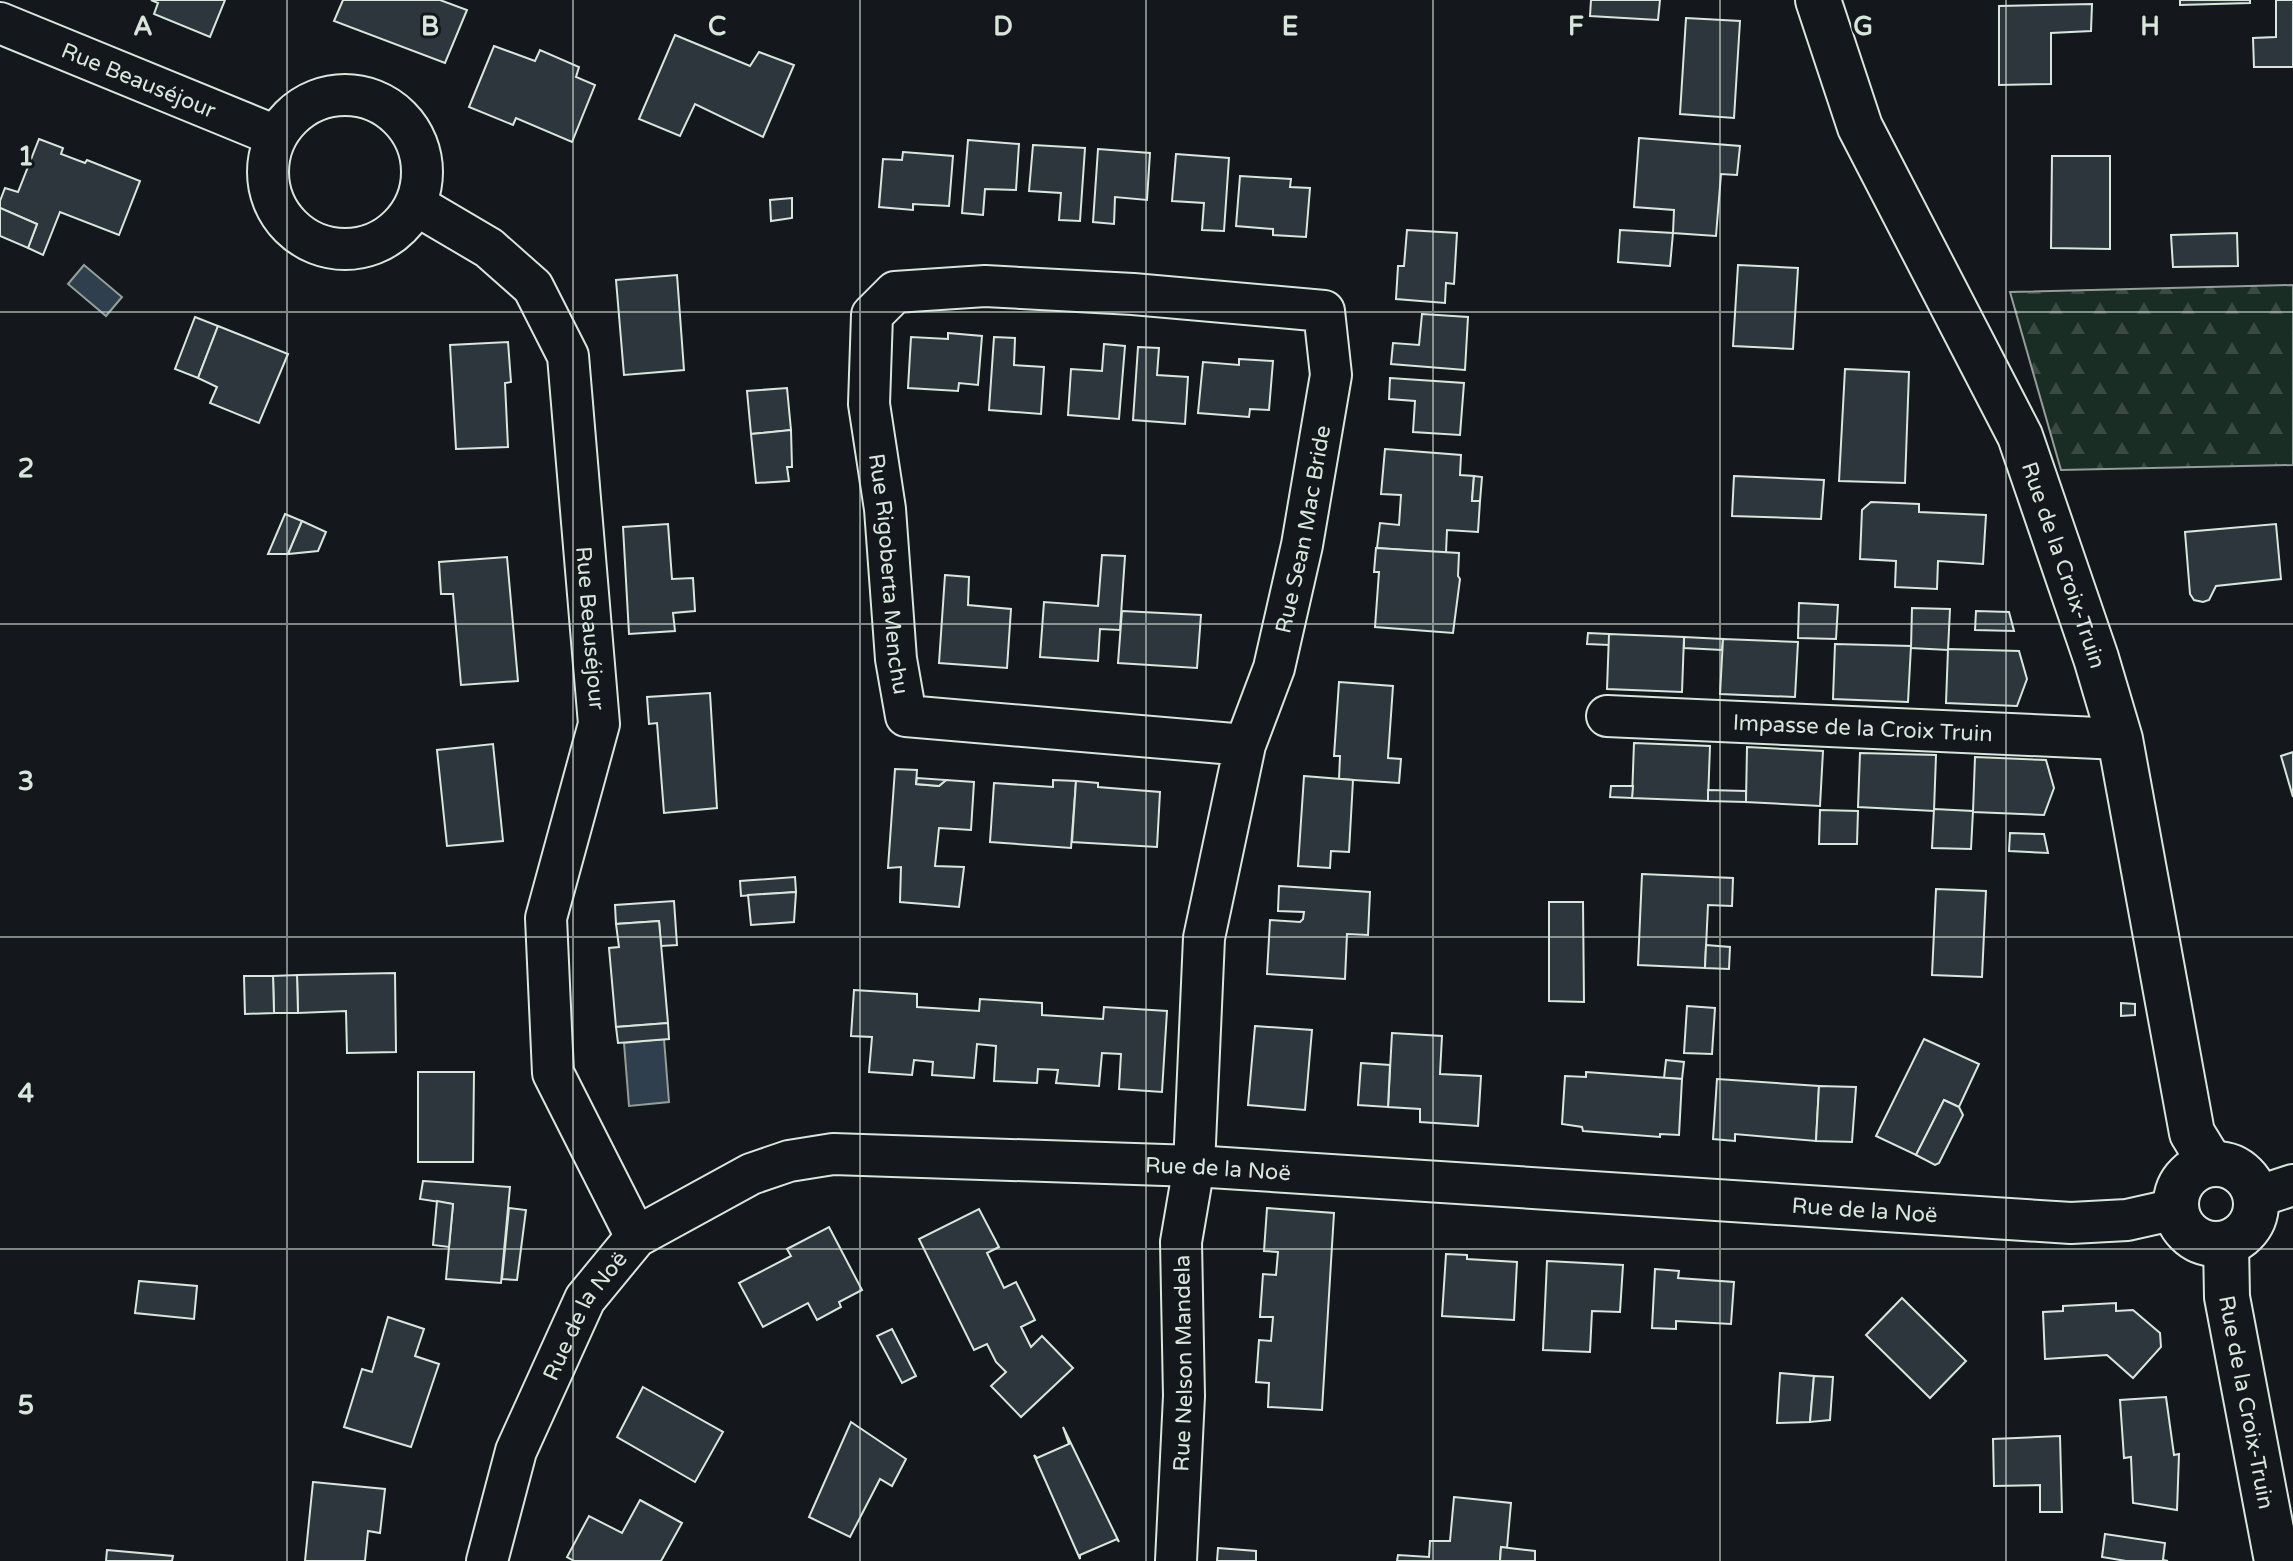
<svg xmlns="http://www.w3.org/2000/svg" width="2293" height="1561" font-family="'Varela Round',sans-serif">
<defs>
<pattern id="forest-firs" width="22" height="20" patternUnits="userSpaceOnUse" patternTransform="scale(2)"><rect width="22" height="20" fill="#1a2d24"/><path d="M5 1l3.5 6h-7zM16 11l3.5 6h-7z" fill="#3b4b43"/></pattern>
</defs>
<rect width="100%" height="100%" fill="#14181c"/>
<path fill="url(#forest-firs)" stroke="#939e99" stroke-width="2" d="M2293,285V465L2061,470L2010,292Z"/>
<g fill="#2f3f4d" stroke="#939e99" stroke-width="2">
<path d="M84,265L122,297L106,316L68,284Z"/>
<path d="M664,1039L669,1102L629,1106L624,1043Z"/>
</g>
<g fill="#2c363c" stroke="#d8e6dc" stroke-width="2">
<path d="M151,0H225L210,37L154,14L158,3Z"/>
<path d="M343,0H440L467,10L445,63L334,21Z"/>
<path d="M1591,0H1660L1658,20L1590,16Z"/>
<path d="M2180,0H2250V3L2180,5Z"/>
<path d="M2276,0H2293V67H2254L2253,38L2276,37Z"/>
<path d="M2092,4L2091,31L2051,33V84L1999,85V6Z"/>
<path d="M1686,18L1740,21L1734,118L1680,114Z"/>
<path d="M675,35L750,66L759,52L794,65L763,137L695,104L680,136L639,119Z"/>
<path d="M494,46L535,61L540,50L579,67L576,77L595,85L572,142L516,118L513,125L469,107Z"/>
<path d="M1639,138L1740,146L1737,175L1721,174L1716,236L1673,233L1674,210L1634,207Z"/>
<path d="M39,139L63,148L61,154L85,163L87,160L140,181L119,235L60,212L43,255L28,248L37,224L0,208V201L5,188L18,192Z"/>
<path d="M968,140L1019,144L1016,190L985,189L983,215L962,213Z"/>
<path d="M1033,145L1085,148L1080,221L1059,220L1061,193L1029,191Z"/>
<path d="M1098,149L1150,153L1147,200L1115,197L1114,224L1093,222Z"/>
<path d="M903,152L953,156L949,206L913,204V210L879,207L883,159L902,160Z"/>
<path d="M1176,154L1229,158L1224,231L1202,230L1204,203L1172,201Z"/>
<path d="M2052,156H2110V249L2051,248Z"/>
<path d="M1240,176L1291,179L1290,187L1310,188L1306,237L1273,235V229L1236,226Z"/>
<path d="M792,198V218L771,221L770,200Z"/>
<path d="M0,208L37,224L28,248L0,236Z"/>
<path d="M1407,230L1457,233L1454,284L1446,283L1445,303L1396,299L1398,266H1404Z"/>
<path d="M1620,230L1673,233L1670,266L1618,262Z"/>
<path d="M2237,233L2238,266L2173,267L2171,235Z"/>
<path d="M1738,265L1798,268L1793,349L1733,346Z"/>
<path d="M677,275L684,370L624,375L616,280Z"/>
<path d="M1422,314L1468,317L1465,370L1391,364L1393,343L1419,345Z"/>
<path d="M195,317L218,326L198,378L175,369Z"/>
<path d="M218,326L288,354L259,423L210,403L217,387L198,378Z"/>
<path d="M948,333L982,336L978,385L959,383L958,391L908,388L911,337L948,339Z"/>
<path d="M994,337L1015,338L1014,365L1044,367L1041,414L989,410Z"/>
<path d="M508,342L511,382L505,383L508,447L456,449L450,345Z"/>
<path d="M1104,344L1125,346L1119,419L1068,415L1071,369L1102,371Z"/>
<path d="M1138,347L1159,348L1157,375L1188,377L1185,424L1133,420Z"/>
<path d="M1239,359L1273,361L1269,410L1250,409L1249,417L1198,413L1203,362L1239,365Z"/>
<path d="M1845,369L1909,372L1905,483L1839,481Z"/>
<path d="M1390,378L1464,383L1460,435L1413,432L1415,401L1389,399Z"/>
<path d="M787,388L791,430L751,434L747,391Z"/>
<path d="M791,430L792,467H787L789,481L756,483L751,434Z"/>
<path d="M1385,449L1461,455L1460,475L1474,476L1472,501H1480L1478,532L1447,530L1446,553L1377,548L1380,523L1399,525L1401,495L1381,494Z"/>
<path d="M1474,476L1482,477L1480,501H1472Z"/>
<path d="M1734,476L1824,480L1821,519L1732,516Z"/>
<path d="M1871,502L1919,504V512L1986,515L1983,564L1938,561L1937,589L1895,587L1896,561L1860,559L1862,510Z"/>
<path d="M285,514L302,521L288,554H268Z"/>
<path d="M302,521L326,532L318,551L288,554Z"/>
<path d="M668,524L672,579L693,578L695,611L673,613L675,631L629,634L623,527Z"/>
<path d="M2276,524L2281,579L2216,586L2209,600L2203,602L2194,600L2190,594L2185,532Z"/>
<path d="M1376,548L1459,553L1458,576L1460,579L1453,633L1375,627L1379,572H1374Z"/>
<path d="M1102,555L1125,556L1120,630L1100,629L1098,661L1040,657L1044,602L1098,606Z"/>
<path d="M507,557L518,681L461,685L453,594H441L439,562Z"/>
<path d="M945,575L969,577L968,605L1011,609L1007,668L939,663Z"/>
<path d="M1799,603L1838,605L1836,639L1798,638Z"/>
<path d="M1912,608L1950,609L1948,650L1911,648Z"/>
<path d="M1122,611L1201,615L1197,668L1118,663Z"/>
<path d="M1976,611L2009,612L2014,631L1975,630Z"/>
<path d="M1588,633L1609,634V645L1587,644Z"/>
<path d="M1609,634L1684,637L1682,692L1607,689Z"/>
<path d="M1684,637L1723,639L1722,650L1684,648Z"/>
<path d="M1723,639L1798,642L1795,697L1720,694Z"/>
<path d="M1835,644L1911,646L1908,702L1833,699Z"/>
<path d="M1948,649L2019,651L2027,679L2017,706L1946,703Z"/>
<path d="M1339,682L1393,686L1388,758L1401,759L1399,783L1339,779L1340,756H1334Z"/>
<path d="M710,693L717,808L664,813L657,723L649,724L647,697Z"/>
<path d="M1634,743L1710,746L1708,801L1632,798Z"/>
<path d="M493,744L503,841L447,846L437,750Z"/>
<path d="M1747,747L1823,751L1820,806L1746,802Z"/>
<path d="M2293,752V797L2281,756Z"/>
<path d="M1860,753L1936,755L1934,811L1858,807Z"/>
<path d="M1975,757L2046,760L2054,788L2044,815L1973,812Z"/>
<path d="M895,769L917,770L916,784L939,786L946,780L974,782L971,830L939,828L935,866L964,867L959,907L900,902L901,867L888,868Z"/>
<path d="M1304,776L1353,780L1349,852L1331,851L1330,868L1298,866Z"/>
<path d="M917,778L946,780L939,786L916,784Z"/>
<path d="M1053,780L1076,781L1071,848L990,842L994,783L1053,787Z"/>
<path d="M1076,781L1098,783V787L1160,792L1157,847L1072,842Z"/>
<path d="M1611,786H1633L1632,798L1610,797Z"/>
<path d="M1708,790L1746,791V802L1708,801Z"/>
<path d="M1934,809L1973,811L1971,849L1932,848Z"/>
<path d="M1820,810L1858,811L1857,844H1819Z"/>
<path d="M2010,833L2044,834L2048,853L2009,851Z"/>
<path d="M1642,874L1733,878L1732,906L1708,905L1705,968L1638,965Z"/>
<path d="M795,877L796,892L741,896L740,881Z"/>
<path d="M1279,886L1370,892L1368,935L1347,934L1345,979L1267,974L1270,920L1300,922L1303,919L1304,912L1278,911Z"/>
<path d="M1936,889L1986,891L1982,977L1932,975Z"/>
<path d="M796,892L794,922L751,925L748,895Z"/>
<path d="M674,901L677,945L661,946L659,921L616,924L615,905Z"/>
<path d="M1549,902H1583L1584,1002L1549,1001Z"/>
<path d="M659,921L668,1023L616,1027L609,948L619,947L616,924Z"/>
<path d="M1706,945L1730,947L1729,969L1705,968Z"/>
<path d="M395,973L396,1052L347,1053L346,1011L298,1013L297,975Z"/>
<path d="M297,975L298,1013H274L273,976Z"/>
<path d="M244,976H273L274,1013L245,1014Z"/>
<path d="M854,990L917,994V1007L979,1011L980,999L1042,1003V1015L1103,1019L1104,1007L1167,1011L1162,1092L1119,1089L1121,1054L1102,1053L1099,1086L1056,1083L1058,1070L1038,1069L1037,1083L994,1081L996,1046L977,1044L974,1078L932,1075L933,1062L914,1060L912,1075L869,1072L872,1037L851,1036Z"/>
<path d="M2121,1003L2135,1004V1015L2121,1016Z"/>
<path d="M1687,1006L1715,1008L1712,1054L1684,1053Z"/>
<path d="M668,1023L669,1039L618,1043L616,1027Z"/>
<path d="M1255,1026L1312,1030L1305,1110L1248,1105Z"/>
<path d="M1392,1033L1442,1036L1440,1074L1481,1076L1478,1126L1420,1122V1109L1388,1107Z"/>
<path d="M1924,1039L1979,1064L1959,1107L1944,1100L1916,1155L1876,1136Z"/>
<path d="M1666,1060L1684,1062L1682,1079L1664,1078Z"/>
<path d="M1361,1063L1390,1065L1388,1107L1358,1105Z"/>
<path d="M418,1072H474L473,1162H418Z"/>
<path d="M1586,1072L1682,1079L1679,1135L1660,1134V1137L1583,1131L1582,1127L1562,1124L1565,1076L1586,1077Z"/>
<path d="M1717,1079L1819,1086L1816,1141L1735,1134V1141L1713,1139Z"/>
<path d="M1819,1086L1856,1087L1852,1142L1816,1141Z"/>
<path d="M1944,1100L1959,1107L1963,1115L1939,1163L1935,1165L1916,1155Z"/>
<path d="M423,1181L510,1187L501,1283L446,1279L453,1204L420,1199Z"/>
<path d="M437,1201L453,1204L449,1247L433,1245Z"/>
<path d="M509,1208L526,1210L517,1280L502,1279Z"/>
<path d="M1267,1208L1334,1213L1322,1410L1268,1407L1269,1383L1256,1382L1259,1340L1271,1341L1273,1317H1260L1263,1274L1276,1275L1278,1252L1264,1251Z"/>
<path d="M979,1209L999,1247L987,1253L1004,1288L1016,1282L1035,1320L1021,1327L1031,1347L1042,1336L1073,1368L1021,1417L991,1386L1006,1372L996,1362L987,1344L974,1350L919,1239Z"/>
<path d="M829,1227L862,1290L839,1302L841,1307L817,1320L808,1303L763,1327L739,1283L791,1256L787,1249Z"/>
<path d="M1446,1254L1467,1255V1259L1517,1262L1514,1320L1442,1316Z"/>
<path d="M1547,1261L1623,1265L1620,1312L1592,1311L1590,1352L1543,1350Z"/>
<path d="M1655,1269L1679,1271L1678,1278L1734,1282L1731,1324L1676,1321V1329L1652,1328Z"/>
<path d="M139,1281L197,1286L194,1319L135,1313Z"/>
<path d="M1902,1298L1966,1361L1930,1398L1866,1335Z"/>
<path d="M2116,1303V1311L2133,1310L2160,1333L2161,1347L2133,1378L2107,1355L2045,1359L2043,1312L2063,1311V1306Z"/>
<path d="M388,1317L424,1329L415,1356L439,1364L411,1447L344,1427L362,1369L372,1372Z"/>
<path d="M892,1329L916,1376L902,1383L877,1336Z"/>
<path d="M1780,1373L1814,1376L1810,1422L1777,1423Z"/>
<path d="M1814,1376L1833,1377L1830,1420L1810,1422Z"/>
<path d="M643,1387L723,1432L695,1482L617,1437Z"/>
<path d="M2166,1397L2174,1455L2179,1454L2177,1510L2133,1503L2131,1457L2124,1458L2120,1400Z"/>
<path d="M851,1422L906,1459L892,1486L880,1479L850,1537L809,1517Z"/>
<path d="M1063,1427L1119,1542L1117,1539L1080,1555V1559L1034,1455L1037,1458L1069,1444Z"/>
<path d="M2060,1436L2062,1512H2040V1485L1994,1486L1993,1439Z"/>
<path d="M313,1482L385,1489L380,1533L368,1531L365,1561H305Z"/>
<path d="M1454,1497L1511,1503L1507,1548L1501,1547L1500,1561H1397L1398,1555L1429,1557L1430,1541H1450Z"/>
<path d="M640,1500L682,1523L661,1561H574L567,1557L589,1516L622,1533Z"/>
<path d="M2105,1534L2165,1543L2163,1560L2168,1561H2126L2102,1557Z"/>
<path d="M1501,1547L1535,1551V1561H1500Z"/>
<path d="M1218,1548L1256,1551V1561H1217Z"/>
<path d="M107,1550L173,1556L172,1561H106Z"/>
</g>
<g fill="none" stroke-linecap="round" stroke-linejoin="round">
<g stroke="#d8e6dc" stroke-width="44">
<g id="street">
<path id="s1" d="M0,23L276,136"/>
<circle cx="345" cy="172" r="77"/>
<path id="s2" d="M416,205L489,248L533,287L568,356L599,724L546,918L553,1073L636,1237"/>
<path id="s3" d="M1607,716L2120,739"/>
<path d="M2256,1197L2293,1185"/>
<path id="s4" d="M487,1561L516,1451L585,1299L636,1237L751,1174L789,1161L833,1154L1194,1166L2071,1223L2127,1220L2176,1209"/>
<path id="s5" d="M1176,1561L1184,1396L1181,1242L1194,1166L1204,938L1245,745L1274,668L1302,545L1331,375L1324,311L1133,294L985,286L895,292L872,315L869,404L885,509L896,659L906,716L1245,745"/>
</g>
</g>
<g stroke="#d8e6dc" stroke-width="48">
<g id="secondary">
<path id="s6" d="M1818,0L1860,127L2020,436L2096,658L2120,739L2192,1133L2211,1164"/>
<circle cx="2216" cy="1204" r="40"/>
<path id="s7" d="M2226,1244L2227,1297L2277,1561"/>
</g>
</g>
<use href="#street" stroke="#14181c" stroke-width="40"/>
<use href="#secondary" stroke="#14181c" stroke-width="44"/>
</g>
<path fill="none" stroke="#d8e6dc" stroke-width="2" stroke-opacity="0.55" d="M287,0V1561M573,0V1561M860,0V1561M1146,0V1561M1433,0V1561M1720,0V1561M2006,0V1561M0,312H2293M0,624H2293M0,937H2293M0,1249H2293"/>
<g text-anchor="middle" stroke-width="6" stroke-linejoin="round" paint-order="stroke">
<g font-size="22" fill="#d8e6dc" stroke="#14181c">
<text dy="8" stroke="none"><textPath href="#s1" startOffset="150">Rue Beauséjour</textPath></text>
<text dy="8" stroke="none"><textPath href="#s5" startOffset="1046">Rue Sean Mac Bride</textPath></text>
<text dy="8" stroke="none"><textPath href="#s6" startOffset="618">Rue de la Croix-Truin</textPath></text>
<text dy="8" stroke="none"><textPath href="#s5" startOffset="1990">Rue Rigoberta Menchu</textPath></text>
<text dy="8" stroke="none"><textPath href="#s2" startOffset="494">Rue Beauséjour</textPath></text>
<text dy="8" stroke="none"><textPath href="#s3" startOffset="256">Impasse de la Croix Truin</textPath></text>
<text dy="8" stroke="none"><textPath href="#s4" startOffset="962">Rue de la Noë</textPath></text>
<text dy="8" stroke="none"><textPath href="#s4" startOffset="1610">Rue de la Noë</textPath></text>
<text dy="8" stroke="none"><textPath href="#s4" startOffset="266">Rue de la Noë</textPath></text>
<text dy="8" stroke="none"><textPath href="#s5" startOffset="198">Rue Nelson Mandela</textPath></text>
<text dy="8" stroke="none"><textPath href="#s7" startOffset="160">Rue de la Croix-Truin</textPath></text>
</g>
</g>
<g font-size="26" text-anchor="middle" font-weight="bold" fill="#d8e6dc" stroke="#14181c" stroke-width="6" stroke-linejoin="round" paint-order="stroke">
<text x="143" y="35">A</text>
<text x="430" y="35">B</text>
<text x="717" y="35">C</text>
<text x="1003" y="35">D</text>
<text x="1290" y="35">E</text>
<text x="1576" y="35">F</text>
<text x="1863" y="35">G</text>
<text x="2150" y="35">H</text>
<text x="26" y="165">1</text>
<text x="26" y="477">2</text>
<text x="26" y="790">3</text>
<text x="26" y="1102">4</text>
<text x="26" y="1414">5</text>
</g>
</svg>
